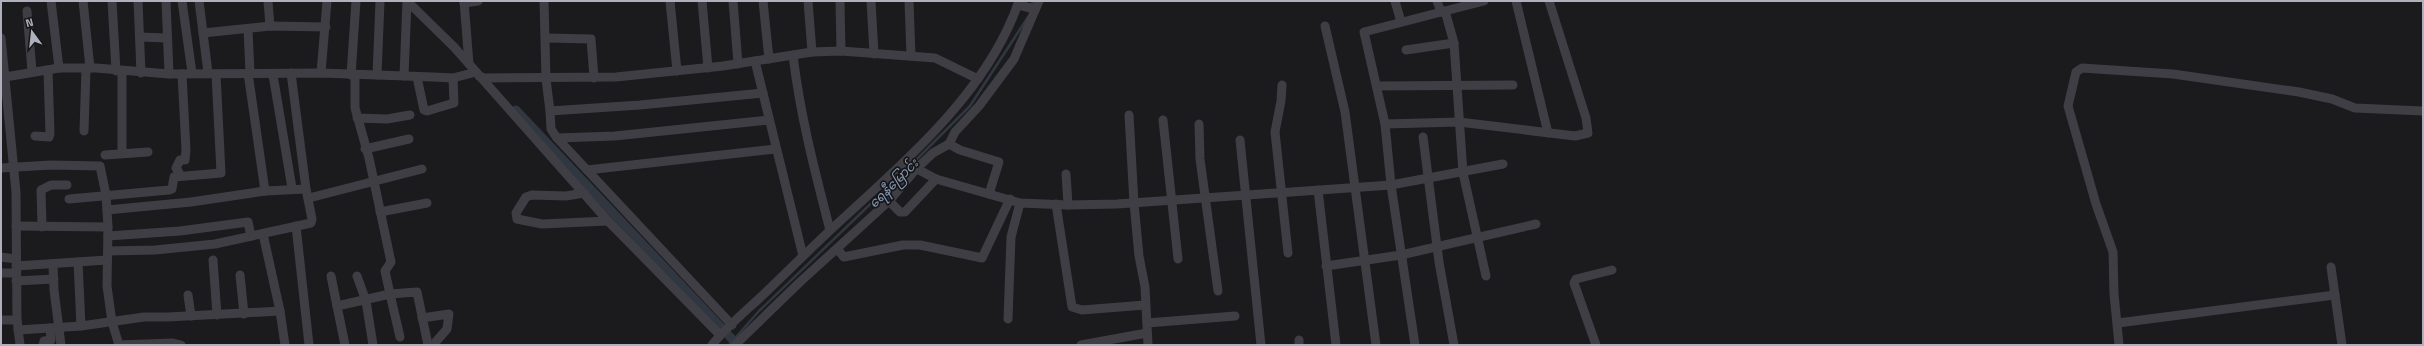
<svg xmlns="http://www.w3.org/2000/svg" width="2424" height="346" font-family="'Titillium Web','Noto Sans Myanmar',sans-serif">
<rect width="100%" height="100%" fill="#1b1b1d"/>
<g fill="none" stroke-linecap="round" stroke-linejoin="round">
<g stroke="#313741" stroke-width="2.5">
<path d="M1031,7L1033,1"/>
<path d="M913,163L970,106L1028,17"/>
<path d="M729,345L759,311L909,167"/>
</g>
<path stroke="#313741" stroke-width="9" d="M516,110L733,340"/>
<g stroke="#3e3e44" stroke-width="9">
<path d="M51,1L59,68"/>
<path d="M83,1L90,68"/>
<path d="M112,1L116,71"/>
<path d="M138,1L141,73"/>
<path d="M166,1L169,74"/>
<path d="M182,1L192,73"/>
<path d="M199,1L208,73"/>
<path d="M268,1L270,26"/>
<path d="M407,1L454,47L608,221L720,335"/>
<path d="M464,1L469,64"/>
<path d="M544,1L546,79L550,111L640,105L763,93"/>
<path d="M670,1L677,71"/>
<path d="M702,1L708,68"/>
<path d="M733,1L738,64"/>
<path d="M763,1L769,59"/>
<path d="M808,1L812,52"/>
<path d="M840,1L841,51"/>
<path d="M871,1L874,54"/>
<path d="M909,1L911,56"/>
<path d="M1395,1L1401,22"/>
<path d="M1437,1L1441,12"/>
<path d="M1484,1L1445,11L1454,43L1463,173L1486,276"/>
<path d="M1516,1L1548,133"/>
<path d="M464,3L478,1"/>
<path d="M1018,5L1035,9"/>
<path d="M27,11L32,71"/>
<path d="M1325,26L1345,112L1376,345"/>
<path d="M248,29L250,73"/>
<path d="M203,33L270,26L326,27"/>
<path d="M140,37L167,38"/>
<path d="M1,38L16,192L17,320L20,345"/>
<path d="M546,38L591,39L594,78"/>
<path d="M1406,50L1454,43"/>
<path d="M793,55C800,115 815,172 830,230"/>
<path d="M755,61L803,256"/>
<path d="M122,72V153"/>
<path d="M248,73L265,191L306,189"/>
<path d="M321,73L327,1"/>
<path d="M273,75L292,188"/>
<path d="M351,75L356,1"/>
<path d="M355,75V108L369,158L391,262L385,271L390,294L417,292L428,345"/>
<path d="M377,75L380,1"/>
<path d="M404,76L407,1"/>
<path d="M479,76L484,78L616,77L723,66L812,52L841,51L935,58L978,79"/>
<path d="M5,77L59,68H96L169,74L321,73L433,77L453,78L476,72"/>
<path d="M417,77L424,110L427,111L454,103L453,78"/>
<path d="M1282,85L1281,101L1275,132L1288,253"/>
<path d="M1377,86L1513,85"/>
<path d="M550,111L551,129L557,138L615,136L769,120"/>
<path d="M1129,115L1134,203L1139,256L1145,287L1148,345"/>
<path d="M357,118L387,119L410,115"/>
<path d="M1163,120L1178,259"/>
<path d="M1199,124L1200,159L1218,291"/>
<path d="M1385,124L1459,122L1575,136L1588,133L1586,118L1549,1"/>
<path d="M84,131L86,68"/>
<path d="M35,136L49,137L50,134L48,70"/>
<path d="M1423,137L1439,262L1454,345"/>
<path d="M557,138L587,170L776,149"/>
<path d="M1240,140L1261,345"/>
<path d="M949,144L960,150L999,162L989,194"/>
<path d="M365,149L409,139"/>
<path d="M105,155L148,152"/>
<path d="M904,162L936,179L1020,203L1068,205L1117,204L1391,185L1503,164"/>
<path d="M1,168L51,165L100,166L106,195L108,227L107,286L112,322L119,345"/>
<path d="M587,170L732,325"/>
<path d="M1066,174L1068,205"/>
<path d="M181,176L176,168L180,160H185L186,150L182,74"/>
<path d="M1318,190L1336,345"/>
<path d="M584,193L566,196L532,195L526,197L516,213L517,219L542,224L608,221"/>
<path d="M309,198L422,169"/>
<path d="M69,199L169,190L172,189L174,177L221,173L216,74"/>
<path d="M889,201L900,212H905L936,179"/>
<path d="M1056,204L1072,307L1082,310L1145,305"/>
<path d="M107,210L191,202L265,191"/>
<path d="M380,212L427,203"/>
<path d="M16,226L108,227"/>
<path d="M296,226L309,345"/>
<path d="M42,227L41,190L51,185H67"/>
<path d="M263,234L280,311"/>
<path d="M108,236L180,231L248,222L251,236"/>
<path d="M837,249L844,257L903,245H920L982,258L1010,199"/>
<path d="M108,251L155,250L215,244L311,223L312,219L306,189L291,73"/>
<path d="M1,257L16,259"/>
<path d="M213,260L217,315"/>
<path d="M78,262L81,326"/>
<path d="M53,264L54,290L61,345"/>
<path d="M16,266L107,260"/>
<path d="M1326,266L1401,255L1536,224"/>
<path d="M2331,267L2342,345"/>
<path d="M1,273H16"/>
<path d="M240,275L244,314"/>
<path d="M331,276L337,306"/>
<path d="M357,276L366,301L373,345"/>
<path d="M16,281L54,279"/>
<path d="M188,295L191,316"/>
<path d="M422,318L449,314L447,329L433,345"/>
<path d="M1008,319L1011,237L1020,203"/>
<path d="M1,320H17"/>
<path d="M1147,323L1235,316"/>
<path d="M2118,323L2335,295"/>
<path d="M18,330L81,326L144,317H168L280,311L285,345"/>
<path d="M1299,340V345"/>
<path d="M43,345L44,341L51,340L50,328"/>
<path d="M118,345L173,343L181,345"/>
<path d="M345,345L337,306L390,294L400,337"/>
<path d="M712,345C727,326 746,311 764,294C792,267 820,239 849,213C915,152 989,88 1019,1"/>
<path d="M735,345L800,282L889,201L915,170L933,153L949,144L955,132L979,106L1014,59L1039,1"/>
<path d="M1081,345L1147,333"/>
<path d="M1415,345L1391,185L1385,124L1364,32L1445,11"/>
<path d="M1596,345L1574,283L1576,279L1612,270"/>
<path d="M2119,345L2114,294L2113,252L2096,204L2068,106L2076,72L2082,68L2173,74L2299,92L2332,99L2355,108L2423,111"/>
</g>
<path stroke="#3e3e44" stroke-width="9" d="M409,4L410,1"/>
</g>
<g text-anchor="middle" stroke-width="3.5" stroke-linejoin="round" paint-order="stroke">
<g font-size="13" font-style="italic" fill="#8799b5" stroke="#161618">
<text transform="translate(893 183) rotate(-45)" y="5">ရေနီမြောင်း</text>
</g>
</g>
<rect width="2424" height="346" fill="none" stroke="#aeb0bc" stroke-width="4"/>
<g transform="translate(32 32) rotate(345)" stroke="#161618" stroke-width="3" paint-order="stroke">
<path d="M0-3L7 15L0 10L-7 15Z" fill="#aeb0bc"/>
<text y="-6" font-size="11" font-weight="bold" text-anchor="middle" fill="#aeb0bc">N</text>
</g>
</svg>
